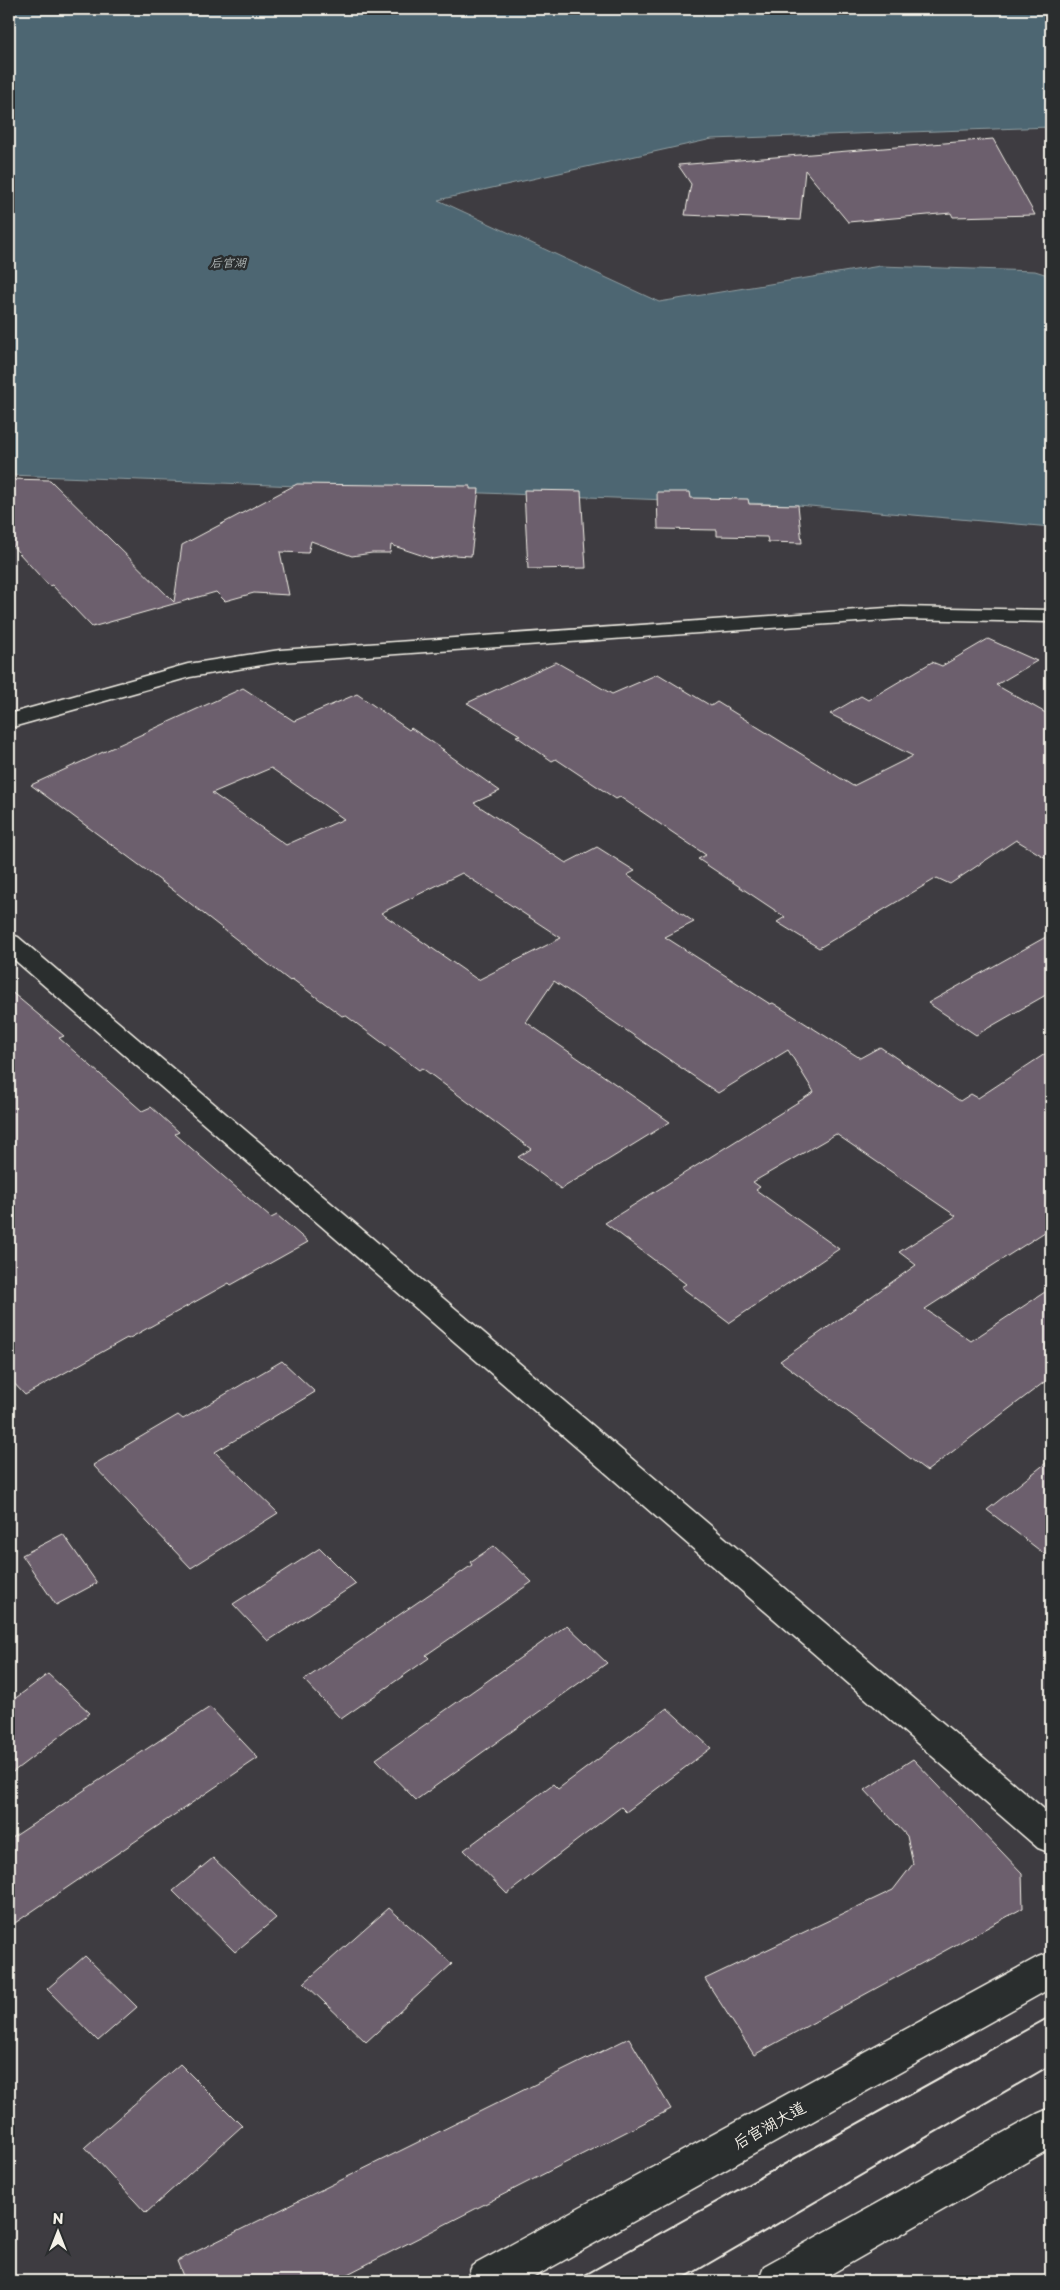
<svg xmlns="http://www.w3.org/2000/svg" width="1060" height="2290" font-family="'Playpen Sans','LXGW WenKai TC',sans-serif">
<rect width="100%" height="100%" fill="#3e3c41"/>
<filter id="ink" filterUnits="userSpaceOnUse"><feTurbulence type="fractalNoise" baseFrequency=".02" numOctaves="2"/><feDisplacementMap in="SourceGraphic" scale="10" xChannelSelector="R" yChannelSelector="G"/><feConvolveMatrix kernelMatrix="1 2 1 2 8 2 1 2 1" color-interpolation-filters="sRGB"/></filter>
<g filter="url(#ink)">
<path fill="#4e6672" stroke="#909ea1" d="M9,9H1051V127L712,139L438,200L659,302L880,266L1035,271L1051,276V527L798,505L9,475Z"/>
<g fill="#6c5f6d" stroke="#f4f1e8" fill-rule="evenodd">
<path d="M993,139L1035,215L953,217L951,213L848,222L805,170L800,220L685,215L691,184L678,165Z"/>
<path d="M9,479L50,480L174,602L182,545L297,484L470,486V489H479L471,556L453,555L433,559L391,545L390,553H372L352,556L311,541L308,553L280,552L289,595L254,593L225,601L216,592L92,627L52,585L49,586L9,542Z"/>
<path d="M524,490L581,491L586,568L528,569Z"/>
<path d="M657,492H690L691,498L748,499L749,504L798,505L802,543L768,542L767,537L717,536V530L658,529Z"/>
<path d="M988,639L1037,661L996,685L1051,716V861L1016,840L950,884L937,878L819,948L777,922L785,917L698,859L706,855L620,797L616,799L556,759L552,761L516,736L520,735L467,703L556,662L612,694L658,674L711,706L717,702L853,786L913,756L830,714L861,696L868,700L932,662L942,666Z"/>
<path d="M243,688L294,721L357,694L409,730L411,728L444,750H442L500,791L474,803L566,863L597,847L635,871L627,875L694,922L665,937L770,1004L773,1003L860,1058L880,1047L960,1101L971,1094L978,1098L1051,1050V1228L925,1309L971,1341L1051,1288V1377L927,1471L780,1361L916,1265L899,1252L956,1216L836,1134L753,1182L760,1187L756,1190L839,1249L729,1323L681,1287L686,1284L605,1223L814,1092L788,1050L718,1093L554,981L526,1022L670,1122L561,1189L518,1157L531,1149L422,1068L419,1070L345,1015L342,1016L292,979L290,981L173,890L31,785ZM271,768L344,819L286,845L212,793ZM462,873L561,938L478,980L381,913Z"/>
<path d="M1051,934V992L976,1035L928,1003Z"/>
<path d="M9,990L64,1036L59,1038L142,1111L151,1107L179,1132L175,1134L271,1218L277,1215L308,1242L231,1285L229,1283L128,1339L127,1338L25,1395L9,1378Z"/>
<path d="M282,1361L315,1392L215,1452L278,1513L191,1568L93,1465L178,1415L183,1419Z"/>
<path d="M1051,1459V1559L987,1510Z"/>
<path d="M63,1534L97,1583L56,1605L22,1555Z"/>
<path d="M494,1546L532,1582L426,1655L429,1658L341,1719L304,1680L472,1565L470,1562Z"/>
<path d="M320,1548L356,1584L268,1641L233,1604Z"/>
<path d="M567,1625L607,1663L416,1800L376,1759Z"/>
<path d="M48,1674L90,1713L9,1775V1703Z"/>
<path d="M210,1707L258,1758L9,1927V1840Z"/>
<path d="M667,1708L711,1748L626,1812L621,1807L507,1894L464,1850L553,1784L558,1789Z"/>
<path d="M913,1759L1022,1873L1023,1908L754,2055L705,1979L893,1890L913,1864L907,1836L865,1790Z"/>
<path d="M213,1858L276,1918L235,1952L173,1891Z"/>
<path d="M389,1908L452,1964L366,2042L304,1983Z"/>
<path d="M85,1956L137,2007L98,2041L47,1989Z"/>
<path d="M629,2038L671,2109L334,2281H185L177,2261Z"/>
<path d="M180,2064L242,2126L146,2213L85,2147Z"/>
</g>
<g fill="none" stroke-linecap="round" stroke-linejoin="round">
<g stroke="#f4f1e8" stroke-width="3">
<path id="minor" d="M9,934L18,937L1051,1815V1853L1038,1848L9,955Z"/>
</g>
<g stroke="#f4f1e8" stroke-width="3">
<path id="tertiary" d="M901,607L1051,610V622L901,619L280,662L190,677L9,728V714L188,664L280,650Z"/>
</g>
<g stroke="#f4f1e8" stroke-width="3">
<g id="secondary">
<path d="M1051,1952V1988L527,2281H466L472,2266L1038,1957Z"/>
<path d="M1051,2108V2148L819,2281H758L764,2266L1037,2114Z"/>
</g>
</g>
<use href="#minor" fill="#2a2d2e" fill-rule="evenodd"/>
<use href="#tertiary" fill="#2a2d2e" fill-rule="evenodd"/>
<use href="#secondary" fill="#2a2d2e" fill-rule="evenodd"/>
<g stroke="#f4f1e8" stroke-width="2">
<path d="M574,2281L1051,2016"/>
<path d="M679,2281L1051,2065"/>
</g>
</g>
</g>
<g text-anchor="middle" stroke-width="5" stroke-linejoin="round" paint-order="stroke">
<g font-size="12" font-style="italic" fill="#b2b9b9" stroke="#2a2d2e">
<text x="228" y="267">后官湖</text>
</g>
<g font-size="16" fill="#f4f1e8" stroke="#2a2d2e">
<text transform="translate(769 2125) rotate(-29)" y="6">后官湖大道</text>
</g>
</g>
<rect width="1060" height="2290" fill="none" stroke="#2a2d2e" stroke-width="30"/>
<rect x="15" y="15" width="1030" height="2260" fill="none" stroke="#f4f1e8" stroke-width="2" filter="url(#ink)"/>
<g transform="translate(58 2232)" stroke="#2a2d2e" stroke-width="4" paint-order="stroke">
<path d="M0-4L9 19L0 12L-9 19Z" fill="#f4f1e8"/>
<text y="-8" font-size="14" font-weight="bold" text-anchor="middle" fill="#f4f1e8">N</text>
</g>
</svg>
